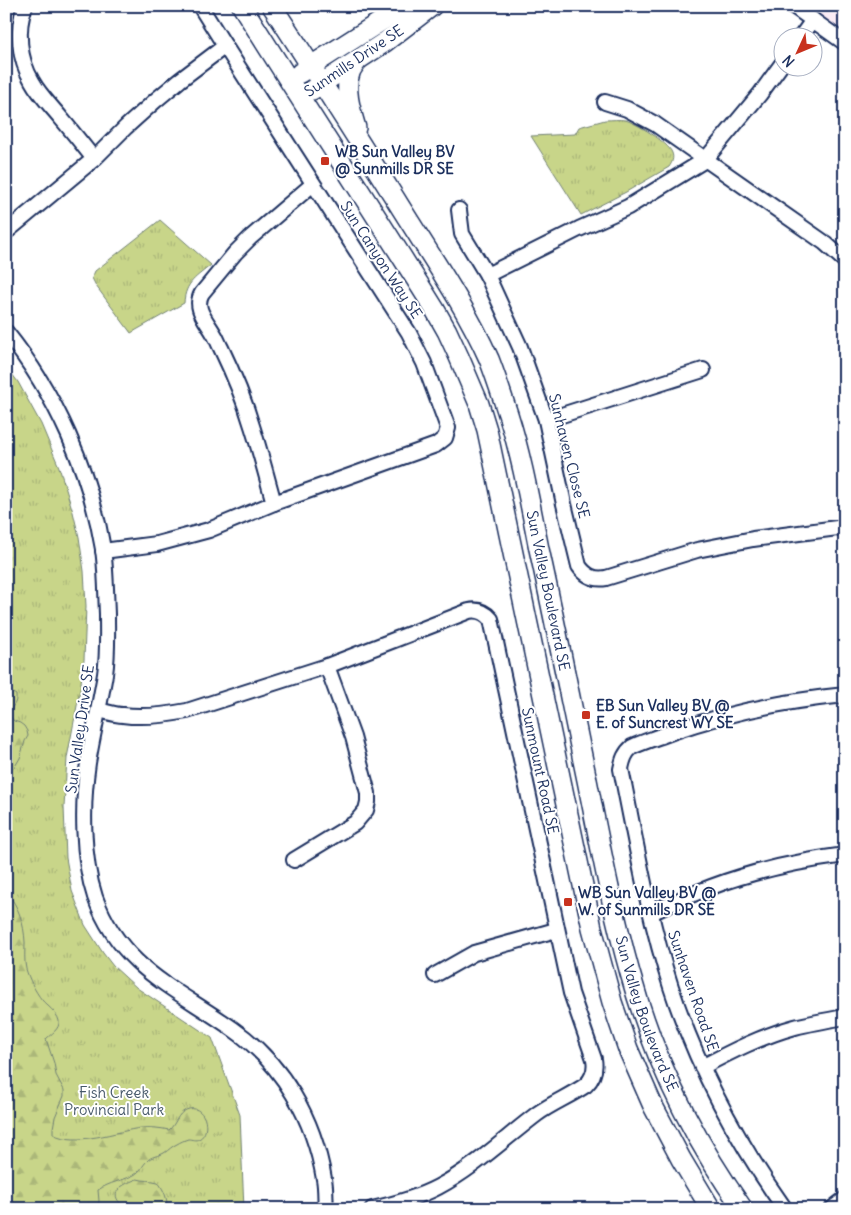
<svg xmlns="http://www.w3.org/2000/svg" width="851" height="1215" font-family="Delius,sans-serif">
<defs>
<pattern id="grass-tufts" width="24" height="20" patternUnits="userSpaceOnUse" patternTransform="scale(1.25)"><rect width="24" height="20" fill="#c8d589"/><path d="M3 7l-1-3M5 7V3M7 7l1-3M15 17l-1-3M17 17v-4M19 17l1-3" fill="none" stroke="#abb779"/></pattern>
<pattern id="forest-firs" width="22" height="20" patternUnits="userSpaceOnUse" patternTransform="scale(1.25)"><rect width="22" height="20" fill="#c8d589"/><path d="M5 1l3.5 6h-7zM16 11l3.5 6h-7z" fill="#abb779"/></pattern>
</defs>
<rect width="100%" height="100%" fill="#fff"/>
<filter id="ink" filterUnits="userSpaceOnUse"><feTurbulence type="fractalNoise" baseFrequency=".02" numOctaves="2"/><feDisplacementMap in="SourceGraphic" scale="10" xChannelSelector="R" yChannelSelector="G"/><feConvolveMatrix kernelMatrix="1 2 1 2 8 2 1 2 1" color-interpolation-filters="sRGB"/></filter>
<g filter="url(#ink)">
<path fill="#fbecf5" d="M793,6H845V43Z"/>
<g fill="url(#grass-tufts)" stroke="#728274">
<path d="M605,120C612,120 619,119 625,120C635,122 669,143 672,153C674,158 672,163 669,167L626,192L581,215L531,136L575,134L579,127Z"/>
<path d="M160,220L211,265C197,277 185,282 184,303L131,333L96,286L92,278L95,271Z"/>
<path d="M6,366L18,382L41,424L59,467L73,512L79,537L84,571L86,606L84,660L80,690L67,758L64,807L66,858L72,891L85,925L103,953L113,966L137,988L212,1038L240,1115L244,1209H6Z"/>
</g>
<g fill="url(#forest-firs)" stroke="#728274">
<path d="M6,689L16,695C17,704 12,707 7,713L14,721L20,723L24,726L27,731L28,736L25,741L20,758L14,768L6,775Z"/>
<path d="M6,892C19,906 24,924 25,942C25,951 24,961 26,969C29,979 35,991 42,1000C47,1006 57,1012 59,1021C60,1029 51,1034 46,1039L54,1063L56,1075L64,1090V1096L55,1117L53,1128V1134C76,1147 117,1131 141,1128C150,1127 160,1128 169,1130C176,1124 177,1114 186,1110C204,1102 213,1131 199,1139C195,1141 192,1139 188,1139C185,1140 180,1142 177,1144C172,1146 169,1150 164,1153C159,1156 151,1156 147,1161C142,1166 141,1171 134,1175C122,1181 110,1182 98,1190L99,1201L97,1209H6Z"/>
<path d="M137,1179C144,1181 151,1180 158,1182C164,1190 168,1199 167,1209C159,1209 132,1210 126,1208C124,1207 121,1204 120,1203C108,1190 127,1183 137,1179Z"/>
</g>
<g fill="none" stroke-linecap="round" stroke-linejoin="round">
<g stroke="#1b2f5e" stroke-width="18">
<g id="street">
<path d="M25,6C16,30 19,59 32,81C39,94 51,106 60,117C72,131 83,145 94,159"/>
<path d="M200,6L225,46"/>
<path d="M793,6L845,43"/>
<path d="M800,38L813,20"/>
<path d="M784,61L760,94L705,160L628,207L579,229L487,275L520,347L546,420L564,504L579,566C586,576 594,580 606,578L697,550L753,539L845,527"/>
<path d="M605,102L627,109L655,124L825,243L845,261"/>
<path d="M459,210L462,234L487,275"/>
<path d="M6,232L94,159L126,127L156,100L180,80L225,46L409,333L424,363L448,428L445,438L436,445L274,503L209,530L157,544L103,551"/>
<path d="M6,332C56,394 90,471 103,549C106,571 106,593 107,614C107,634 108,654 105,674C100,704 93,733 88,763C82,804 82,858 95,897C120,968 177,989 233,1029C283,1064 314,1119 324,1179C326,1189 325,1199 326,1209"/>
<path d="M546,420L703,370"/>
<path d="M274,503C267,478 260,451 252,426C244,399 233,373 221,348C218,343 217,338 214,334C207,321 193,308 202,293L235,253L250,238L313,184"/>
<path d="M99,710C107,712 115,715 123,715C144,718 166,715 187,711L327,666L469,611C478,609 485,612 491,619L571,993L594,1059C596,1070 593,1078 586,1085C570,1096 552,1103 537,1114C504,1139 474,1168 438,1187C417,1198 395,1204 372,1209"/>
<path d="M294,860L355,823L366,810L368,802V793L353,737L327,666"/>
<path d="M651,913C670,904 690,895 711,887C753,871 800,861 845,855"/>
<path d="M435,975L474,953L556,930"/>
<path d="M702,1067C732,1051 762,1036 795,1027C811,1023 828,1020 845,1017"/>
<path d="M785,1209C736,1140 697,1067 671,987C648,916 636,842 621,769C623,759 625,753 632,747C645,741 659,737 672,732C728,712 786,701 845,695"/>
<path d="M832,1209L845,1199"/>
</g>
</g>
<g stroke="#1b2f5e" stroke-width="22">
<g id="secondary">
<path d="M242,6C305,107 371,207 434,308L447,331L459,357L479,404L487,430L592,928L612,1002L628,1049L653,1106L681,1159L711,1209"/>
<path id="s1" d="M272,6C314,70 355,135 396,200C428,252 464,303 489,359C496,377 502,396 508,414C522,458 530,504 539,549C556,626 571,703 587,780C600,845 612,909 630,973C653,1057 692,1137 743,1209"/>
<path d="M300,73L405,6"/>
<path d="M312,90L385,42L432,6"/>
<path d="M356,128C351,111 344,90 350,73C351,69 355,64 358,60"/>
</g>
</g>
<use href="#street" stroke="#fff" stroke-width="14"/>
<use href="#secondary" stroke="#fff" stroke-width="19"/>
</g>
</g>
<g fill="#c8321e" stroke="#fff" stroke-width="2">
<rect x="320" y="156" width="10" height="10" rx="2.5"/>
<rect x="581" y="710" width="10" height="10" rx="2.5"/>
<rect x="563" y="897" width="10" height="10" rx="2.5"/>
</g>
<g text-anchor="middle" stroke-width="4" stroke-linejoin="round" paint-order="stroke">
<g font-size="15" fill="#1b2f5e" stroke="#fff">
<text transform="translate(354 61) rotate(-34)" y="5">Sunmills Drive SE</text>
<text transform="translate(381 260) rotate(57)" y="5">Sun Canyon Way SE</text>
<text transform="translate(569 456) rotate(76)" y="5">Sunhaven Close SE</text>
<text dy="5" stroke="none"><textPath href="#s1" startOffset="654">Sun Valley Boulevard SE</textPath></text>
<text transform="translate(80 729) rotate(-82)" y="5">Sun Valley Drive SE</text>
<text transform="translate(540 771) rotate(78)" y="5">Sunmount Road SE</text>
<text transform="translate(693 991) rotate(71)" y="5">Sunhaven Road SE</text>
<text dy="5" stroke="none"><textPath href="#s1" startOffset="1089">Sun Valley Boulevard SE</textPath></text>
</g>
<g font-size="15" font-weight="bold" fill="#1b2f5e" stroke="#fff" text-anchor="start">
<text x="335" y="157">WB Sun Valley BV<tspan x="335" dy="17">@ Sunmills DR SE</tspan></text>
<text x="596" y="711">EB Sun Valley BV @<tspan x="596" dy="17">E. of Suncrest WY SE</tspan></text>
<text x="578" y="898">WB Sun Valley BV @<tspan x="578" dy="17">W. of Sunmills DR SE</tspan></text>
</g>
<g font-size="15" fill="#465869" stroke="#fff">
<text x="114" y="1098">Fish Creek<tspan x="114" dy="17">Provincial Park</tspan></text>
</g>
</g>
<rect width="851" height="1215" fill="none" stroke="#fff" stroke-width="25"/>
<rect x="12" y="12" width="826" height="1190" fill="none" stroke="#1b2f5e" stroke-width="2" filter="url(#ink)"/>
<g transform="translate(798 52) rotate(226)"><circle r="24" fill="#ffffff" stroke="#a4acbf"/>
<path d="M0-4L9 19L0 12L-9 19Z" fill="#c8321e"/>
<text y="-8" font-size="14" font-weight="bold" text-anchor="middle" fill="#1b2f5e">N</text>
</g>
</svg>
